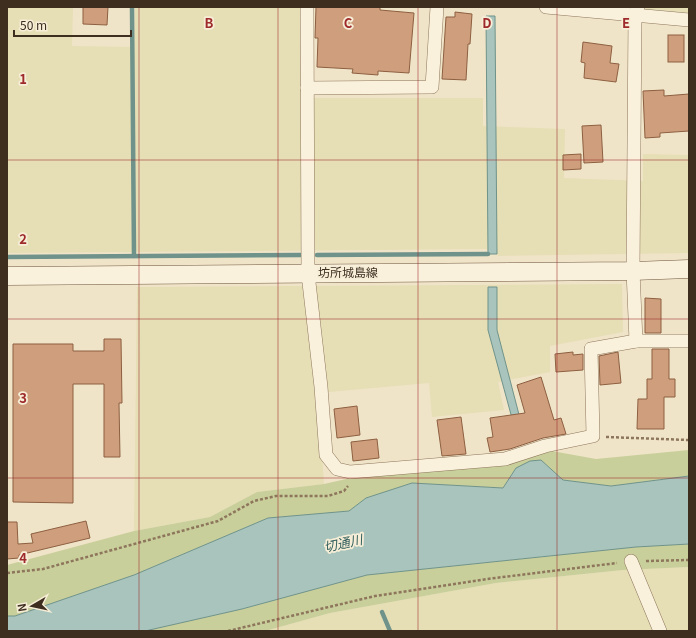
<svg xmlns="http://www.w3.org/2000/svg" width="696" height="638" font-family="Georgia,'Noto Sans JP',serif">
<rect width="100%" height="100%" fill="#f0e4c8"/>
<g fill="#e6deb5">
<path d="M7,7H73L72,46L134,47L135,7H301L302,98H483V126L565,129L564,178L643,181V154L689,155V253L499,256L486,249L7,253Z"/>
<path d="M645,7H689V13L645,9Z"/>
<path d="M622,284L623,332L550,346V372L498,382L504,410L432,417L429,383L318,393L324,484L257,492L210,517L134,531L137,287Z"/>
<path d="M689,567V631H265L330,613L496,583L623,570Z"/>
</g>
<g fill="#c9cf9b">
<path d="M689,450V476L611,486L563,480L541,460L516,468L503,488L412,483L366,498L349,511L268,518L134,575L15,616H7V565L134,531L210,517L257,492L324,484L368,474L502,465L552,451L596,459Z"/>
<path d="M689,544V567L623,570L496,583L330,613L265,631H145L242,609L367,575L636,547Z"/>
</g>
<g fill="#a9c4bc" stroke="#6f938a">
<path d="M486,16H495L497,254H488Z"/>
<path d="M488,287H497V330L523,430L516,433L488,330Z"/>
<path d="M541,460L563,480L611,486L689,476V544L636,547L367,575L242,609L145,631H7V616H15L134,575L268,518L349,511L366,498L412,483L503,488L516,468L530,461Z"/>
</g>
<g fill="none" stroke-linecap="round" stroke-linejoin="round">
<g stroke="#6f938a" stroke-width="4.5">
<path d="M132,7L134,256"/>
<path d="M317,255L488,254"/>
<path d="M7,257L301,255"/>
<path d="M382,612L390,631"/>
</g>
</g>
<g fill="#cf9f7d" stroke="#8d5f41">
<path d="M83,7H108L107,25L83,24Z"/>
<path d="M316,7H380V10L414,13L409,73L378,71V75L352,73L353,69L317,67L318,38H315Z"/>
<path d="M455,12L472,14L470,44H468L466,80L442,79L446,17H455Z"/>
<rect x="668" y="35" width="16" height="27"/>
<path d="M583,42L612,46L610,63L619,64L616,82L584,78L585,63L581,62Z"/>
<path d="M664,90V96L689,94V131L660,133V137L645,138L643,91Z"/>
<path d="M601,125L603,162L584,163L582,126Z"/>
<path d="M581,154V169L563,170V155Z"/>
<path d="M645,298L661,299V333H645Z"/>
<path d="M104,339H121L122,403H119L120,457H104V384H73V503L13,502V344H73V351H104Z"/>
<path d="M652,349H669V379H675V397H664V429H637L638,399H647V379H652Z"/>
<path d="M573,352V355L583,354V370L556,372L555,354Z"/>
<path d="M618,352L621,383L600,385L599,356Z"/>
<path d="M541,377L554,420L561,418L566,434L543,438L510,449L490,452L487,438L493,437L490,418L525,413L517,385Z"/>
<path d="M357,406L360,435L337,438L334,409Z"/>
<path d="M461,417L466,454L442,456L437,420Z"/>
<path d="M377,439L379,458L353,461L351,442Z"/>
<path d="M86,521L90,538L19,555V558L7,559V522H17L18,544L33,543L31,534Z"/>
</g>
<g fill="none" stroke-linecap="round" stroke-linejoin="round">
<g stroke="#8d765c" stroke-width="14">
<g id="street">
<path d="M307,7L308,274L321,387L326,455L337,469L350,472L505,459L545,446L593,436L591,349L636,341H689"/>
<path d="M546,7L689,20"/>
<path d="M307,88L432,87L437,7"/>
<path d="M636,341L633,271L635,16L638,7"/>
<path d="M631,561L660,631"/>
</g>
</g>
<g stroke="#6f573f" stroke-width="19">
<path id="secondary" d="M7,276L633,271L689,269"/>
</g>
<g stroke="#8d765c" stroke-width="2.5" stroke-dasharray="3 2" stroke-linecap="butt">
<path d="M606,437L689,440"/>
<path d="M646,561L689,560"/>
<path d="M7,573L43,569L218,521L254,501L276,496H328L344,491L348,486"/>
<path d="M228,631L375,596L487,579L617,563"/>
</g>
<use href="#street" stroke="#faf1dc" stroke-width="13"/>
<use href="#secondary" stroke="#faf1dc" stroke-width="18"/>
</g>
<path fill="none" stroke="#9e2a2b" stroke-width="1" stroke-opacity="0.55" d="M139,7V631M278,7V631M418,7V631M557,7V631M7,160H689M7,319H689M7,478H689"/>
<g text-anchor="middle" stroke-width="3.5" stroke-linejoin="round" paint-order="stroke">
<g font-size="12" fill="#3d2e20" stroke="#f7eed8">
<text x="348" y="277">坊所城島線</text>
</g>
<g font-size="13" font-style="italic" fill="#2f5d5a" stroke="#f7eed8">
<text transform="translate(343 543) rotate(-12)" y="5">切通川</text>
</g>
</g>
<g font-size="13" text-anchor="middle" font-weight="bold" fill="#9e2a2b" stroke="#f7eed8" stroke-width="3.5" stroke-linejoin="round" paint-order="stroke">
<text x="209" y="28">B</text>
<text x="348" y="28">C</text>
<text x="487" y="28">D</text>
<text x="626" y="28">E</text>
<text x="23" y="84">1</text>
<text x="23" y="244">2</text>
<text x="23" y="403">3</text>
<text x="23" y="563">4</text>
</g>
<rect width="696" height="638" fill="none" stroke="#3d2e20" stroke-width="16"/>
<g transform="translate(32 606) rotate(261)" stroke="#f7eed8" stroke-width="3" paint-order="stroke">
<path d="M0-3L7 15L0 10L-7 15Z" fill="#3d2e20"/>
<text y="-6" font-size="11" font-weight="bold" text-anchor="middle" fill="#3d2e20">N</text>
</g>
<path d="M14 30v6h117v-6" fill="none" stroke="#3d2e20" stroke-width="2"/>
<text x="20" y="30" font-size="12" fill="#3d2e20" stroke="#f7eed8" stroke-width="3" paint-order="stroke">50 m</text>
</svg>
